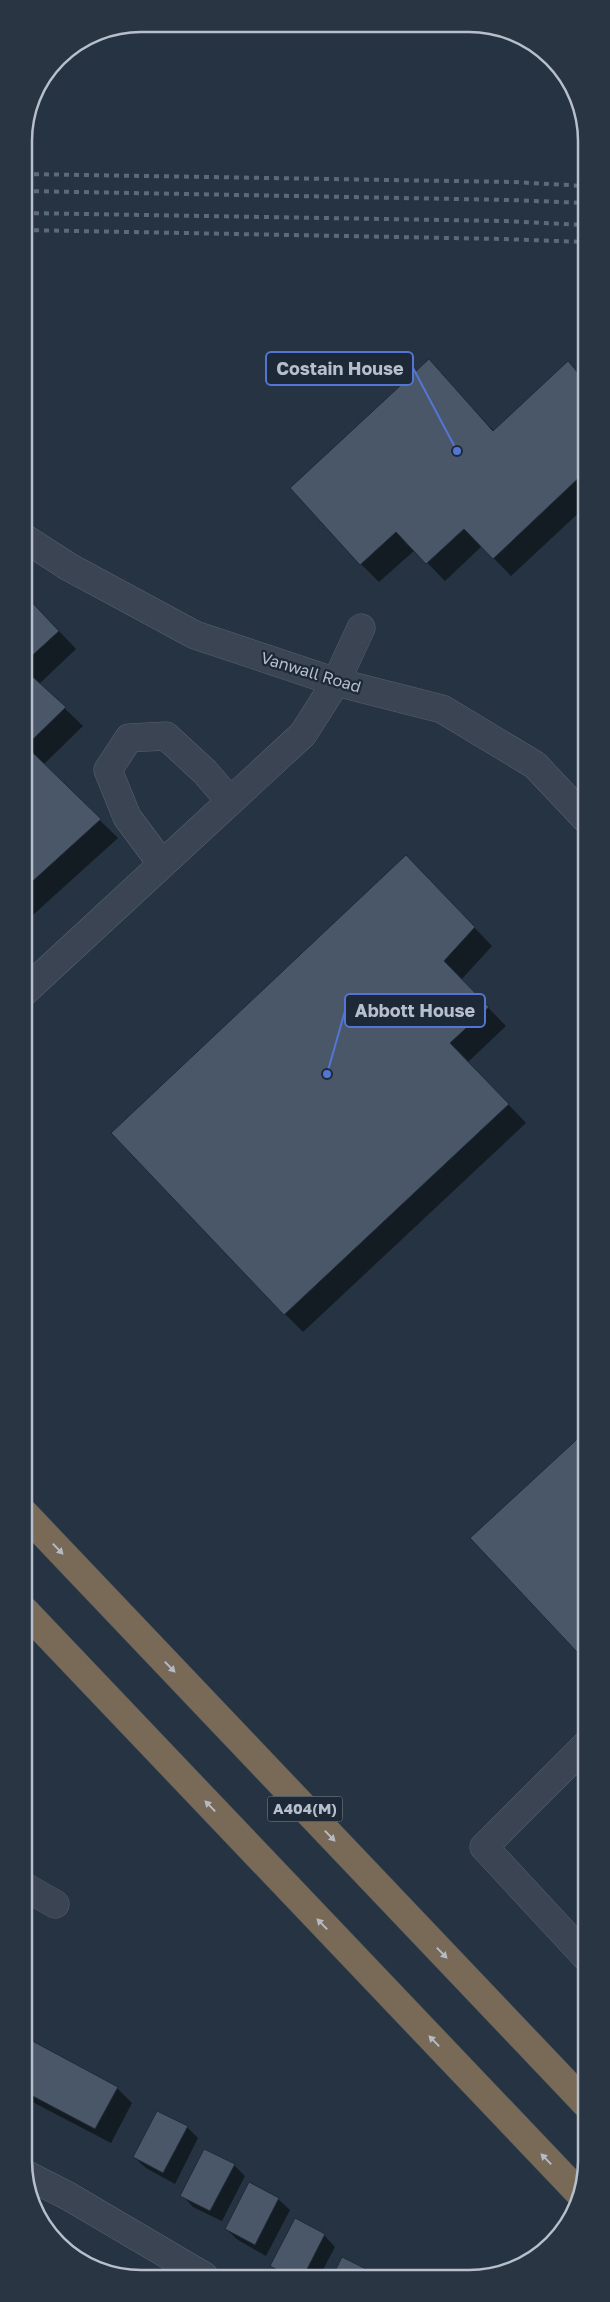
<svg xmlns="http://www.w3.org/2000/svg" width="610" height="2302" font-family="'Golos Text',sans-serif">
<rect width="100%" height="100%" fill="#253342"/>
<g fill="#0007">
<path d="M429,361L494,431L568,363L585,380V507L511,576L482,546L445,581L415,550L379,582L361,564Z"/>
<path d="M24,594L76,649L39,684L83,726L43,765L118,838L24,923Z"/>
<path d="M424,875L492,946L461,980L506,1026L468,1062L526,1123L303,1332L285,1314Z"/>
<path d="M586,1432V1659L472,1538Z"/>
<path d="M25,2039L117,2088L132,2103L111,2143L25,2098Z"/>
<path d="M187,2127L198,2138L175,2184L146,2168L134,2157Z"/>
<path d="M234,2165L245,2176L222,2221L193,2207L182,2195Z"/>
<path d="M250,2184L278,2199L290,2210L266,2256L238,2240L226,2229Z"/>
<path d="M324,2235L335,2247L319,2277L283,2276L272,2265Z"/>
</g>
<g fill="#495769" stroke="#202b39">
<path d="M429,359L493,431L568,361L585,381V472L493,559L464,529L426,564L396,532L360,565L290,488Z"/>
<path d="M24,594L59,631L24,663Z"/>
<path d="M24,669L66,707L26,746L101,819L24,889Z"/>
<path d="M406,855L475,927L444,961L489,1007L450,1043L509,1104L284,1315L111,1133Z"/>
<path d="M586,1318V1335L577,1326Z"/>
<path d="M586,1431V1644L577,1652L470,1538Z"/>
<path d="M25,2037L118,2087L95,2129L25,2092Z"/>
<path d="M157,2111L188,2126L163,2173L133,2157Z"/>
<path d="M204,2149L235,2164L210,2211L180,2196Z"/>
<path d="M249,2182L279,2198L255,2245L225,2229Z"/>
<path d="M295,2218L325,2234L303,2277H291L270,2266Z"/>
<path d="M342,2257L372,2272L370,2277H332Z"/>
</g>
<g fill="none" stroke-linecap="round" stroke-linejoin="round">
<g stroke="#58626f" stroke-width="29">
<g id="minor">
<path d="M24,538L69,567L195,635L336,682L442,709L535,765L585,818"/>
<path d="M162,864L127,817L108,770L129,738L166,736L205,772L230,801"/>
<path d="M24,992L303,734L336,682L361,628"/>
<path d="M586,1745L484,1847L586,1957"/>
<path d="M25,1887L55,1904"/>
<path d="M25,2174L68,2196L204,2276"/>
</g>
</g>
<g stroke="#444f5c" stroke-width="29">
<g id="highway">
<path d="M25,1514L586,2104"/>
<path d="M25,1611L580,2194"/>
</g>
</g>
<use href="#minor" stroke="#3a4452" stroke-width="28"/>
<use href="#highway" stroke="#786a56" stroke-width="28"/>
<g stroke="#5c6979" stroke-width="4" stroke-dasharray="5 5" stroke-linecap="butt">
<path d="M24,174L513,182L585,186"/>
<path d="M24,191L510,200L585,203"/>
<path d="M24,213L506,221L585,225"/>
<path d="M24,230L502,239L585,242"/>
</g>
</g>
<defs><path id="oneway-solid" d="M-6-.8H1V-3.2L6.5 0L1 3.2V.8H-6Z" transform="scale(1.25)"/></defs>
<g fill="#b4bbc6">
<use href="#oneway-solid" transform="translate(58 1549) rotate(46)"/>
<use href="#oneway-solid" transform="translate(170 1667) rotate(46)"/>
<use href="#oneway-solid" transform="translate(210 1806) rotate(-134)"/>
<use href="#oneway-solid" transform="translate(330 1836) rotate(46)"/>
<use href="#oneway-solid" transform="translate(322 1924) rotate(-134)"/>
<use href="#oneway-solid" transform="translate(442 1953) rotate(46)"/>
<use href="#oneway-solid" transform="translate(434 2041) rotate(-134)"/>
<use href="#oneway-solid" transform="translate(546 2159) rotate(-134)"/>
</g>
<g text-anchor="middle" stroke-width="4.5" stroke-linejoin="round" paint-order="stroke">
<rect fill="#1e2937" stroke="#89929f" stroke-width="1" x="267.5" y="1796.5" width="75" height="25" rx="4"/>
<g font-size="15" font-weight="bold" fill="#b7bfcc">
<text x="305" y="1814">A404(M)</text>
</g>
<g font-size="16" fill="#b7bfcc" stroke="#1e2937">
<text transform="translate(311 672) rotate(17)" y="6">Vanwall Road</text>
</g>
</g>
<path d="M0 0H610V2302H0ZM141 32H469A109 109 0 0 1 578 141V2161A109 109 0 0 1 469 2270H141A109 109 0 0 1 32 2161V141A109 109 0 0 1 141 32Z" fill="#2a3543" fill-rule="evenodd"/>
<path fill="none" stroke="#b7bfcc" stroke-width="2.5" d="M141 32H469A109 109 0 0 1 578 141V2161A109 109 0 0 1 469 2270H141A109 109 0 0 1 32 2161V141A109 109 0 0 1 141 32Z"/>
<path fill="none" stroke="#5376d4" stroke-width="2" d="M457 451L413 368M327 1074L345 1011"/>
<g fill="#5376d4" stroke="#1e2937" stroke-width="2">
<circle cx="457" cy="451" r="5"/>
<circle cx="327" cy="1074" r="5"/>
</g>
<g fill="#1e2937" stroke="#5376d4" stroke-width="2">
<rect x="266" y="352" width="147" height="33" rx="5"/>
<rect x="345" y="994" width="140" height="33" rx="5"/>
</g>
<g font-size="18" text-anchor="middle" font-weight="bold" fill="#b7bfcc">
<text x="340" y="375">Costain House</text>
<text x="415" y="1017">Abbott House</text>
</g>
</svg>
